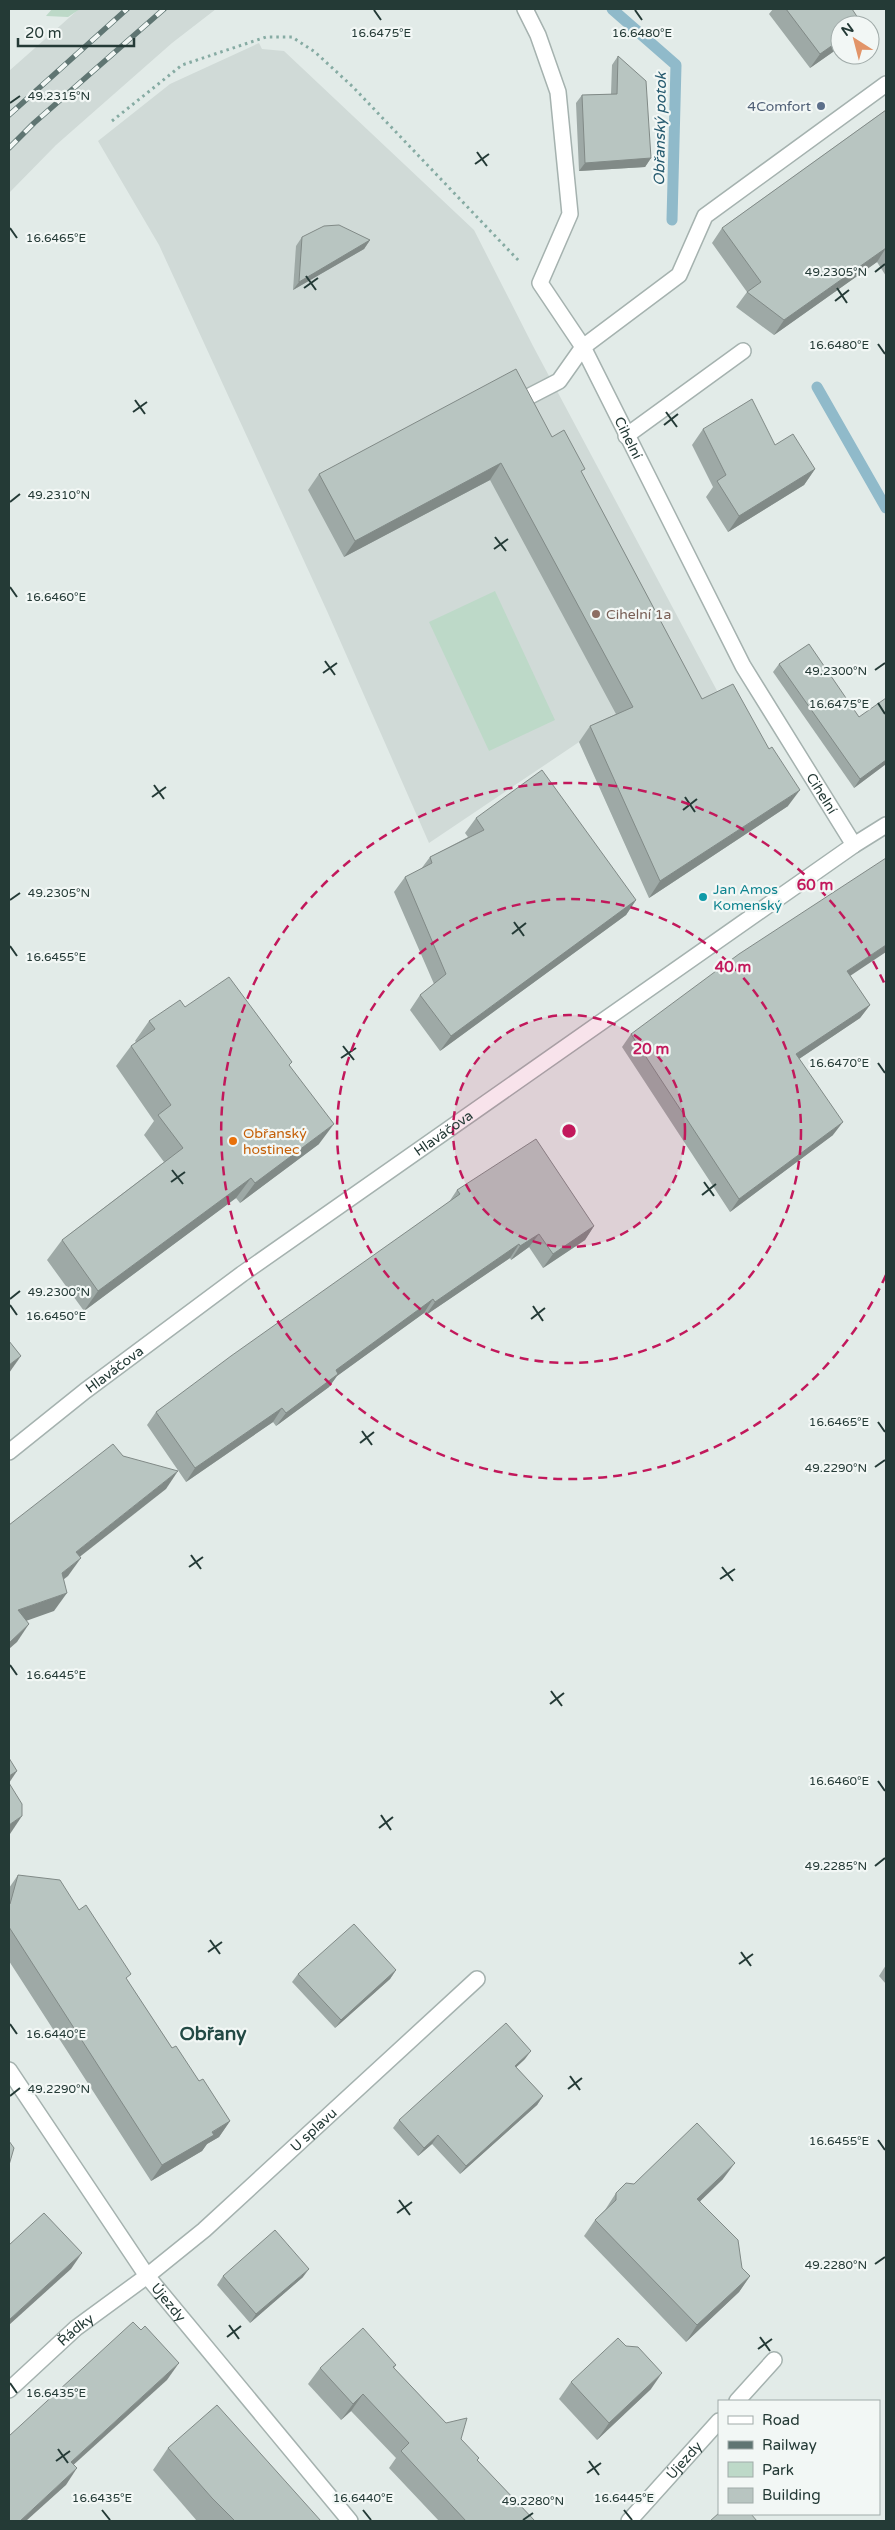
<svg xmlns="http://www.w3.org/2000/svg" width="895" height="2530" font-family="'Varela Round',sans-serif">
<rect width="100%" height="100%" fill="#e2ebe8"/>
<g fill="#d0dad7">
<path d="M79,9H216L172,43L56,145L9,193V71Z"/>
<path d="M259,43L262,49L284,51L474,230L533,346L722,700L788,806L652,896L626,846L579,742L429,843L327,611L159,245L98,141L170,84Z"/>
</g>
<g fill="#bdd9c8">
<path d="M52,9H80L68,17L46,16Z"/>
<path d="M495,591L555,720L489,751L429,622Z"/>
</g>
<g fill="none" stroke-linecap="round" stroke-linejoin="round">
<g stroke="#90baca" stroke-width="11">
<path d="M612,9L676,65L672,220"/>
<path d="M817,387L886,508"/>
</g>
<g stroke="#a5b2af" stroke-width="18">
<g id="lane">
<path d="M528,397L559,381L583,347L679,275L705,216L886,84"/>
<path d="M626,436L743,351"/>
</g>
</g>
<g stroke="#a5b2af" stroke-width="18">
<g id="street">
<path id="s1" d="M525,9L538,35L558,92L570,214L540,283L583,347L743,666L854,845"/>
<path id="s2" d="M9,1452L85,1391L242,1274L854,845L886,825"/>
<path id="s3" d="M9,2070L147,2276L350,2521"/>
<path id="s4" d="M9,2390L76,2328L147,2276L204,2230L477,1979"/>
<path d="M737,2401L774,2360"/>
<path id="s5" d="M629,2521L719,2421"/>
</g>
</g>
<path stroke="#86aba3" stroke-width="3" stroke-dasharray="2.5 4" stroke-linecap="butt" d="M112,121L182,65L266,37H292L315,52L353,87L519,261"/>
<use href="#lane" stroke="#fff" stroke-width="15"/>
<use href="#street" stroke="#fff" stroke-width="15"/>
<g stroke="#5f7572" stroke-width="5.5">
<g id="rail">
<path d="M9,115L127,9"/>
<path d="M9,148L34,123L164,9"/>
</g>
</g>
<use href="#rail" stroke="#f2f7f5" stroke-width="4" stroke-dasharray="11" stroke-linecap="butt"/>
</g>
<g fill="#9ea9a6">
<path d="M773,9H852L840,25V47L810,68L769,14Z"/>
<path d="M618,56L651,158L645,167L579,171L576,103L582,95L611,94L612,65Z"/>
<path d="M886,110V276L877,262L774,335L736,307L747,292L712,243L722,228Z"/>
<path d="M302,237L370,240L364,249L293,290L296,246Z"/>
<path d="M703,429L775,445L815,469L804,485L728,532L706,497L713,487L692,445Z"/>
<path d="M552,437L582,473L702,699L788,806L649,898L579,742L590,726L616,714L490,480L344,557L308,490L319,474Z"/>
<path d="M779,664L859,717L886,764L854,788L773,672Z"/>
<path d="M476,818L636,900L626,915L440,1051L410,1010L420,995L434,984L394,892L405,877L421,869L430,857L468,837L465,833Z"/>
<path d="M850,976L870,1005L860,1018L799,1059L833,1135L730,1212L622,1047L631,1034Z"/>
<path d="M185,1007L290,1066L319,1144L240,1203L236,1198L84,1311L47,1260L62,1240L164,1162L144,1135L154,1121L116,1066L131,1046L136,1042L135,1041L149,1021Z"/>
<path d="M457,1190L594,1226L585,1240L543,1268L529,1247L511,1260L510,1258L426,1315L424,1313L337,1376L329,1387L276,1426L273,1422L186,1482L147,1425L156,1412L449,1202Z"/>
<path d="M18,1875L79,1910L127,1980L172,2048L199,2081L230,2121L219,2137L207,2144L202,2151L151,2181L9,1961V1888Z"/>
<path d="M886,1965V1984L879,1976Z"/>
<path d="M396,1970L390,1979L335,2028L292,1982L298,1974Z"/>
<path d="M525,2059L516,2067L543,2096L537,2105L460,2174L432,2144L418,2156L393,2128L399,2120Z"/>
<path d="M723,2179L700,2201L742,2268L750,2276L739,2292L686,2342L584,2236L595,2220L605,2210L616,2193L634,2184Z"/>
<path d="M223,2276L303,2277L250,2323L217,2285Z"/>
<path d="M396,2365L394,2368L461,2439L477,2460L535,2521H439L389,2468L396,2458L351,2411L341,2420L308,2384L320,2368Z"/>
<path d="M571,2382L651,2389L597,2440L559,2399Z"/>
<path d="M168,2448L321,2521H197L153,2470Z"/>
</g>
<g fill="#818a87">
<path d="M840,40V47L810,68L820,54Z"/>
<path d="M651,158L645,167L579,171L585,163Z"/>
<path d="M370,240L364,249L293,290L299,282Z"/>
<path d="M886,248L877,262L774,335L784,320Z"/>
<path d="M501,463L490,480L344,557L355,541Z"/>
<path d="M815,469L804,485L728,532L739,516Z"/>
<path d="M886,760V764L854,788L860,779Z"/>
<path d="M800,790L788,806L649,898L660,881Z"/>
<path d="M636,900L626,915L440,1051L451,1036Z"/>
<path d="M886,945V952L838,984L847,971Z"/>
<path d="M870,1005L860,1018L787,1067L796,1054Z"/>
<path d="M843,1122L833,1135L730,1212L739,1199Z"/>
<path d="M334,1124L319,1144L240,1203L255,1183Z"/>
<path d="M251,1178L236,1198L84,1311L98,1291Z"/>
<path d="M594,1226L585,1240L543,1268L553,1254Z"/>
<path d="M539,1234L529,1247L511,1260L520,1246Z"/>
<path d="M519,1244L510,1258L426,1315L435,1302Z"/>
<path d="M433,1299L424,1313L337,1376L329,1387L276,1426L286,1413L336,1370Z"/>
<path d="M21,1356L9,1373V1365Z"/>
<path d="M282,1408L273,1422L186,1482L195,1468Z"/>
<path d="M178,1471L166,1489L63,1570L76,1552Z"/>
<path d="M81,1558L68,1576L49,1591L62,1573Z"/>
<path d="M67,1593L54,1611L9,1627L18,1610Z"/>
<path d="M29,1624L17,1642L9,1649V1643Z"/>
<path d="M17,1771L9,1783V1776Z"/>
<path d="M22,1816L10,1834L9,1835V1825Z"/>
<path d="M396,1970L390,1979L335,2028L341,2020Z"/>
<path d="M531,2051L525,2059L509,2074L515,2066Z"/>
<path d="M543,2096L537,2105L460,2174L466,2166Z"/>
<path d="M230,2121L219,2137L207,2144L202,2151L151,2181L162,2165Z"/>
<path d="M438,2135L432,2144L418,2156L424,2148Z"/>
<path d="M735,2163L723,2179L686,2215L697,2199Z"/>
<path d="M82,2253L71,2269L9,2325V2320Z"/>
<path d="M309,2269L303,2277L250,2323L256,2314Z"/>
<path d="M750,2276L739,2292L686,2342L697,2325Z"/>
<path d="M179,2363L167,2380L59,2478L71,2462Z"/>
<path d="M662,2373L651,2389L597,2440L609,2423Z"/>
<path d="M363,2394L351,2411L341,2420L353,2404Z"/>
<path d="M77,2468L66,2485L26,2521H20Z"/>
</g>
<g fill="#b8c5c1" stroke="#818a87">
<path d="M786,9H852L862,24L861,25H840V40L820,54Z"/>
<path d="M618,56L646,81L651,158L585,163L582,95L617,94Z"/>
<path d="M886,110V248L784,320L747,292L761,282L722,228Z"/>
<path d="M339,225L370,240L299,282L302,237L324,226Z"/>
<path d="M516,369L552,437L564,430L585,469L581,471L702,699L733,684L769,749L772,747L800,790L660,881L590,726L633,707L501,463L355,541L319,474Z"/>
<path d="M752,399L775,445L793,434L815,469L739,516L717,481L726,475L703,429Z"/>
<path d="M809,644L859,717L886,698V760L860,779L779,664Z"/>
<path d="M542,770L636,900L451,1036L420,995L446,974L405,877L432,863L430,857L484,830L476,818Z"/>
<path d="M886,858V945L847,971L870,1005L796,1054L843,1122L739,1199L631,1034L739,954Z"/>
<path d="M229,977L292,1062L289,1065L334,1124L255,1183L251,1178L98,1291L62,1240L183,1148L158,1115L171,1105L131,1046L155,1029L149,1021L180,1000L185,1007Z"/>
<path d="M536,1139L594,1226L553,1254L539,1234L520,1246L519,1244L435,1302L433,1299L336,1370L338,1374L286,1413L282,1408L195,1468L156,1412L231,1356L460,1194L457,1190Z"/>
<path d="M9,1341L21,1356L9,1365Z"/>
<path d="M113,1444L123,1456L178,1471L76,1552L81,1558L62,1573L67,1593L18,1610L29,1624L9,1643V1525Z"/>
<path d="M9,1758L17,1771L9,1776Z"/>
<path d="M9,1783L22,1804V1816L9,1825Z"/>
<path d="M18,1875L60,1880L79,1910L86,1905L131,1974L126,1978L172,2048L176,2046L199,2081L203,2079L230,2121L212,2132L214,2135L162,2165L9,1927V1905L10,1904Z"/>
<path d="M354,1924L396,1970L341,2020L298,1974Z"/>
<path d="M506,2023L531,2051L515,2066L543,2096L466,2166L438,2135L424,2148L399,2120Z"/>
<path d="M697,2123L735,2163L697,2199L738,2240L742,2268L750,2276L697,2325L595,2220L616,2200V2193L626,2183L634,2184Z"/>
<path d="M9,2141L14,2148L9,2165Z"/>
<path d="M44,2213L82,2253L9,2320V2245Z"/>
<path d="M275,2230L309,2269L256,2314L223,2276Z"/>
<path d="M133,2322L141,2330L145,2326L179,2363L71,2462L77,2468L20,2521H9V2436Z"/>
<path d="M363,2328L396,2365L393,2367L446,2423L467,2418L461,2439L479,2458L477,2460L535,2521H466L401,2451L409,2443L363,2394L353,2404L320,2368Z"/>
<path d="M618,2338L626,2346L638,2347L662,2373L609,2423L571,2382Z"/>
<path d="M217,2405L321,2521H235L212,2498L168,2448Z"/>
<path d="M719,2513L751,2514L757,2521H710Z"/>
</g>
<path fill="none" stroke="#243a36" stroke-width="2" d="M374,10L381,20M635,10L642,20M10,103L20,96M477,152L487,166M475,164L489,154M10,228L17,238M875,272L885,264M306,276L316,290M304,288L318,278M837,288L847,303M835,301L849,290M878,344L885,354M135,400L145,414M133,412L147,402M666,412L677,427M664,425L678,414M10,502L20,494M495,537L506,551M494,549L508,539M10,587L17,597M325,661L335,675M875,670L885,663M323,673L337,663M878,703L885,714M154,785L164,799M152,797L166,787M685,797L695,812M683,810L697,799M10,900L20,893M514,922L524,936M512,934L526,923M10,946L17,956M343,1046L354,1060M341,1058L356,1048M878,1063L885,1073M172,1170L183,1184M171,1182L185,1172M704,1182L714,1196M702,1195L716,1184M10,1299L20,1291M10,1305L17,1315M533,1306L543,1321M531,1319L545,1308M878,1422L885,1432M362,1431L372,1445M360,1443L374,1432M875,1467L885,1460M191,1555L201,1569M189,1567L203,1557M722,1567L733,1581M720,1579L735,1569M10,1665L17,1675M551,1691L562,1706M550,1704L564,1693M878,1781L885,1791M381,1815L391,1830M379,1828L393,1817M875,1866L885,1858M210,1940L220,1954M208,1952L222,1942M741,1952L751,1966M739,1964L753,1954M10,2024L17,2034M570,2076L580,2090M568,2089L582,2078M10,2096L20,2088M878,2140L885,2150M399,2200L410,2215M397,2213L412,2202M875,2264L885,2257M229,2325L239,2339M227,2337L241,2326M760,2337L770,2351M758,2349L772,2339M10,2383L17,2393M58,2449L68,2463M56,2461L70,2451M589,2461L599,2475M587,2473L601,2463M102,2510L110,2520M363,2510L371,2520M624,2510L632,2520M523,2520L533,2513"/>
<circle cx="569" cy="1131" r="116" fill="#c2185b" fill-opacity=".12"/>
<g fill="none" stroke="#c2185b" stroke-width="2.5" stroke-dasharray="9 6">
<circle cx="569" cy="1131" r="116"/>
<circle cx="569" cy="1131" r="232"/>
<path d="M886 1275A348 348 0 1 1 886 987"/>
</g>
<circle fill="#5c6f8a" stroke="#f2f7f5" stroke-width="2" cx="821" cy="106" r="5"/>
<circle fill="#8d6e63" stroke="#f2f7f5" stroke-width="2" cx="596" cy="614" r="5"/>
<circle fill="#0f9aa8" stroke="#f2f7f5" stroke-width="2" cx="703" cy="897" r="5"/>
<circle fill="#e8710a" stroke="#f2f7f5" stroke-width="2" cx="233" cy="1141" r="5"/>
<g text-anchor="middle" stroke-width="4.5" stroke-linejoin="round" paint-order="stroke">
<g font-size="14" fill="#4e5e75" stroke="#f2f7f5" text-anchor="end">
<text x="811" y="111">4Comfort</text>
</g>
<g font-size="14" fill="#243a36" stroke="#f2f7f5">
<text dy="5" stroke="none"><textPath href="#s1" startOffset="466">Cihelní</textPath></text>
<text dy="5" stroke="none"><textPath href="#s1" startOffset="871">Cihelní</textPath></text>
<text dy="5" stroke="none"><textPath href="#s2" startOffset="539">Hlaváčova</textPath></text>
<text dy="5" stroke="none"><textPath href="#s2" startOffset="134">Hlaváčova</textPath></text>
<text dy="5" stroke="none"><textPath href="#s4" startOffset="401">U splavu</textPath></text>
<text dy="5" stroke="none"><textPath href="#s3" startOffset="282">Újezdy</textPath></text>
<text dy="5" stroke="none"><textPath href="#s4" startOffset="90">Řádky</textPath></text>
<text dy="5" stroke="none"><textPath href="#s5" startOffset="82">Újezdy</textPath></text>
</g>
<g font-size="14" fill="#785e54" stroke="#f2f7f5" text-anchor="start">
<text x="606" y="619">Cihelní 1a</text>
</g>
<g font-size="14" fill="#0d838f" stroke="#f2f7f5" text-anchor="start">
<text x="713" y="894">Jan Amos<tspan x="713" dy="16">Komenský</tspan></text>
</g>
<g font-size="14" fill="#c56008" stroke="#f2f7f5" text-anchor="start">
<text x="243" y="1138">Obřanský<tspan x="243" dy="16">hostinec</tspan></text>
</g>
<g font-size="15" font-style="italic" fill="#255a6f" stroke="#f2f7f5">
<text transform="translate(660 129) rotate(-89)" y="5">Obřanský potok</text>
</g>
<g font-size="19" font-weight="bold" fill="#224944" stroke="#f2f7f5">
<text x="213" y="2040">Obřany</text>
</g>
</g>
<g font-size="12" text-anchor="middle" fill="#243a36" stroke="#f2f7f5" stroke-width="4.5" stroke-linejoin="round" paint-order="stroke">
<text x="381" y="37">16.6475°E</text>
<text x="642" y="37">16.6480°E</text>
<text x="59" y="100">49.2315°N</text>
<text x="56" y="242">16.6465°E</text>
<text x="836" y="276">49.2305°N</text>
<text x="839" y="349">16.6480°E</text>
<text x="59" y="499">49.2310°N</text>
<text x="56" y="601">16.6460°E</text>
<text x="836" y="675">49.2300°N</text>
<text x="839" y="708">16.6475°E</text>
<text x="59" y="897">49.2305°N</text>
<text x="56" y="961">16.6455°E</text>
<text x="839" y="1067">16.6470°E</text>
<text x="59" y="1296">49.2300°N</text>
<text x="56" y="1320">16.6450°E</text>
<text x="839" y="1426">16.6465°E</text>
<text x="836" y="1472">49.2290°N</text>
<text x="56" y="1679">16.6445°E</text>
<text x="839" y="1785">16.6460°E</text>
<text x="836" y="1870">49.2285°N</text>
<text x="56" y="2038">16.6440°E</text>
<text x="59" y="2093">49.2290°N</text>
<text x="839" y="2145">16.6455°E</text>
<text x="836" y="2269">49.2280°N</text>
<text x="56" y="2397">16.6435°E</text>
<text x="102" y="2502">16.6435°E</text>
<text x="363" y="2502">16.6440°E</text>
<text x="624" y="2502">16.6445°E</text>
<text x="533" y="2505">49.2280°N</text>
</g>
<circle cx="569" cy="1131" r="8" fill="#c2185b" stroke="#f2f7f5" stroke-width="2.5"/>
<g font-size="15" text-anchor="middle" font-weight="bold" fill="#c2185b" stroke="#f2f7f5" stroke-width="4.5" stroke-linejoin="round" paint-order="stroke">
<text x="815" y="890">60 m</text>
<text x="733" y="972">40 m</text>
<text x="651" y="1054">20 m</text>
</g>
<rect width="895" height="2530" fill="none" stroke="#243a36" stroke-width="20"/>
<rect x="718" y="2400" width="162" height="115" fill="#f2f7f5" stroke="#a0aba9"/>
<rect x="728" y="2416" width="25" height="8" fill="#ffffff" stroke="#a0aba9"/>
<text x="762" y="2425" font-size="15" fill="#243a36">Road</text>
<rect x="728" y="2441" width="25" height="8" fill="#5f7572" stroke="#a0aba9"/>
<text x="762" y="2450" font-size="15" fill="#243a36">Railway</text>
<rect x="728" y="2462" width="25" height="15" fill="#bdd9c8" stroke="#a0aba9"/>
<text x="762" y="2475" font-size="15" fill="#243a36">Park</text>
<rect x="728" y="2488" width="25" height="15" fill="#b8c5c1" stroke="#a0aba9"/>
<text x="762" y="2500" font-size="15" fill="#243a36">Building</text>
<g transform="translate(855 40) rotate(324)"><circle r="24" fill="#f2f7f5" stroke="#a0aba9"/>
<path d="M0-4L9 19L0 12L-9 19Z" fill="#e29468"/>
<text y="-8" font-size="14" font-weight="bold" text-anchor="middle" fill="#243a36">N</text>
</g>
<path d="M18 38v8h116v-8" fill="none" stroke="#243a36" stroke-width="2.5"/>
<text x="25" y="38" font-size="15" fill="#243a36" stroke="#f2f7f5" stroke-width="4" paint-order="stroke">20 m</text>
</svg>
